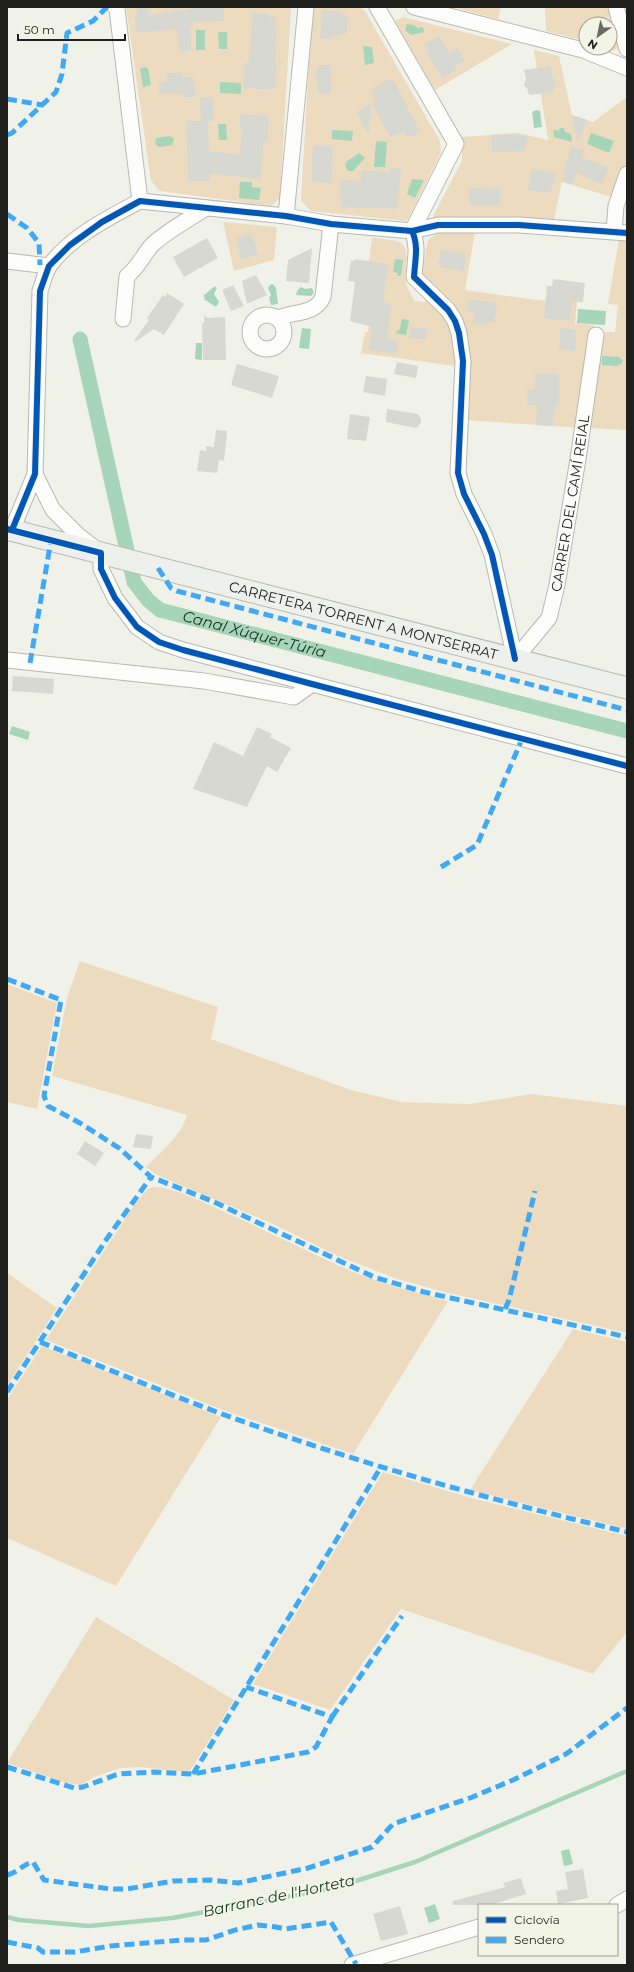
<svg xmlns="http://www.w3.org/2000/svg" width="634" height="1972" font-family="Montserrat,sans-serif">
<rect width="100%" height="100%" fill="#f0f2ea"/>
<g fill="#eddbbf">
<path d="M126,7H291L280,198L271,206L160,191L151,181Z"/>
<path d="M312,7H360L365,11L440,141L441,153L408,219L405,221L311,211L301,201Z"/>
<path d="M452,7H501L498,19Z"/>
<path d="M545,7H608L618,48L613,51L607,48H610V24H586V41L546,31Z"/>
<path d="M403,17L512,44L435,90L395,21Z"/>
<path d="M534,50L559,56L572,115L593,122L627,97V164L615,198L562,182L553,224L434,220L433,216L462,161V137L518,133L548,140Z"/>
<path d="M223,222L277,227L274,260L234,271Z"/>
<path d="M439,232H475L465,290L536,300L577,302L575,323L594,325L581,428L465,420L463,329L458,310L447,299L426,286L421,275L428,240Z"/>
<path d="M372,238C380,239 389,239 397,241C413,246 403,269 406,281C407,288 411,295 415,301L425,302L426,298L450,317L461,367L361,353L365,332H368L373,295L365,294Z"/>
<path d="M619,240L627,241V430L588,428L600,332H615L618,305L608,304Z"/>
<path d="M80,961L218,1007L211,1039L351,1090L402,1102L469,1104L531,1094L627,1106V1333L444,1292L397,1279L338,1256L271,1223L157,1175L146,1167C161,1152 181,1136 187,1115L52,1076L67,998Z"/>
<path d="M7,984L57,1003L37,1109L7,1102Z"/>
<path d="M153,1187C173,1187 195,1199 214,1207C259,1227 304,1250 349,1270C381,1284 415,1292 448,1301L353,1454L223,1410L46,1340L135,1204L148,1189Z"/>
<path d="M7,1273L57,1308L7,1386Z"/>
<path d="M573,1329L627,1342V1529L470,1490Z"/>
<path d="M42,1346L221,1417L116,1586L7,1538V1400Z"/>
<path d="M383,1472L475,1499L627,1536V1632L593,1674L401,1609L330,1710L253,1684Z"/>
<path d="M96,1617L234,1700L190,1771H175L141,1767L120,1768L94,1777L81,1785L66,1783L7,1763Z"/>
</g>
<g fill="#a6d5b9">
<path d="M407,24L413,25L418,28L423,27L424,32L411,35L405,30Z"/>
<rect x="196" y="30" width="9" height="20"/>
<path d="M218,32H227V49H219Z"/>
<path d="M363,46L372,47L374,63L365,65Z"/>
<path d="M144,67L148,68L151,85L143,87L140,69Z"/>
<path d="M220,82L241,83V94L220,93Z"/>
<path d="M536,110L540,111L542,127L534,128L532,112Z"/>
<path d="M218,124H226L227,140H219Z"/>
<path d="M560,128H564L565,132L571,134L572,142L554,137L553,129L558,131Z"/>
<path d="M332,130L353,131L352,141L332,139Z"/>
<path d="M591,133L614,141L609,153L587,144Z"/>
<path d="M170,136L174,139L172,145L161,147L157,146L155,142L156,138Z"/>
<path d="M376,141L387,142L385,167H374Z"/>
<path d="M359,153L365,158L353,171H348L345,166L346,162Z"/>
<path d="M412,179L424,180L415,198L407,194Z"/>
<path d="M240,182H252V187L261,188L259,200L239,198Z"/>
<path d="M395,259L403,260L401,276H397L398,273L393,272Z"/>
<path d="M273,284L276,288L278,304L271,305L269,298L271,295L268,288L270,285Z"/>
<path d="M215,286L217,288L214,294L219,302L216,307L204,299L205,297L203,296Z"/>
<path d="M301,287L305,289L312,288L314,293L311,296L296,295L297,291Z"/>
<path d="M578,309L606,311L605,325L577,323Z"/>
<path d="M402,319L409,320L406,335L395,333L400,329Z"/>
<path d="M302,328L311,329L309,349L299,348Z"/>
<path d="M196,343H202V360L195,359Z"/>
<path d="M602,356L619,357L623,361C620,369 609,365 602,365Z"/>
<path d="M12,726L30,732L28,740L9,734Z"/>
<path d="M569,1849L573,1864L564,1866L561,1851Z"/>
<path d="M435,1904L440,1919L429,1923L424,1908Z"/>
</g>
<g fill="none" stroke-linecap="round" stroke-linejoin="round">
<path stroke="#a6d5b9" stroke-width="4.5" d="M7,1917L19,1920L89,1926L172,1918L334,1888L415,1862L627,1771"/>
<path stroke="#a6d5b9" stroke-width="15" id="s1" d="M80,339L134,582L148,600L160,610L627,731"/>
</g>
<g fill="#d8d8d2">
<path d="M136,7H148L149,15L202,7H224V21L192,22L193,27H190L191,51H179L177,29L137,33L134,16L138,15Z"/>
<path d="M322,10L343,12L342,15H348L346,35L338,34V37L331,36V39L320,38Z"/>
<path d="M252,13L269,14V17H276L275,29H277L275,64H277L275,90L243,88L245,62H249Z"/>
<path d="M439,36L449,53L457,48L465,61L455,66L457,69L443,78L426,53L430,51L425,44Z"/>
<path d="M319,65H331V94L318,93L316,69H318Z"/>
<path d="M550,66L553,78L556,80L553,92L529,95L527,88L524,86L526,78L524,70Z"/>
<path d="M167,73H182L183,77H193L196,97H182V94H159V82H166Z"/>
<path d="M392,78L420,131L408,138L404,132L390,137L372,103L375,99L371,91L373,88Z"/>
<path d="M213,97L214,121H208L209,151L240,155L242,130H239L240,114L269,116L268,141L263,143L261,180L210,173V181H188L186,121H201L199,98Z"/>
<path d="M371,103L369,135L356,113Z"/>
<path d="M572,115L587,120L578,142Z"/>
<path d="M515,134L528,137L525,151L492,152L491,135Z"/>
<path d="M313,145L333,147L332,183L311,182Z"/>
<path d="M571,147L584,150L582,157L609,168L602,184L576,173L573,184L562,181Z"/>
<path d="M390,168L401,169L397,209L341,207L342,199H339L341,180L361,181V170L390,172Z"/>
<path d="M531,169L555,173L552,189L548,193L528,190Z"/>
<path d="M469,188L501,189L500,204L499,206L469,205Z"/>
<path d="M250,234V237L253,236L258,255L240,259L237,237Z"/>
<path d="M207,238L218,258L184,277L173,257Z"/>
<path d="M312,248L309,283L286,281L288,260Z"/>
<path d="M441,250L464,253L463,255H466L464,271L438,267Z"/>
<path d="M355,259L388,264L383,302L391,304L388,339L398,341L397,354L369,350L372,327L350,321L355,282L348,281L351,260L355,261Z"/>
<path d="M256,275L267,295L247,304L242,281Z"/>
<path d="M553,279L585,283L583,302H572L570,321L544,318L547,286H552Z"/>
<path d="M233,285L244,306L231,311L222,290Z"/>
<path d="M167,293L184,304L164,335L154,329L135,342L134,341L149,320L147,318L163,295L165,297Z"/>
<path d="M469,299L497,303L494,323L488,322V325L473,323L475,313L467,312Z"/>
<path d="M204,315L207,318L225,317L226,360H203L202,323H204Z"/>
<path d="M411,327L427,329L426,340L409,338Z"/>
<path d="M560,328L576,330L575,351L559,350Z"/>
<path d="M397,362L418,366L416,378L394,374Z"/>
<path d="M237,364L279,376L272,398L231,385Z"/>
<path d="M535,374H559V406H555L553,426L536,425L537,405H527V389H535Z"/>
<path d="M366,376L387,379L385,396L363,392Z"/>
<path d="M387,409L418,414L421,419V423L416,428L386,422Z"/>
<path d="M350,414L370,417L366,441L347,439Z"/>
<path d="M216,430L227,431L224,461L219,460L217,473L197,471L200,450L206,451V446L214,447Z"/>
<path d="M13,676L54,679L53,694L12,691Z"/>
<path d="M257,727L272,734L270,737L291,748L277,772L267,766L247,807L193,789L214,742L243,756Z"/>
<path d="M136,1134L153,1136L151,1149L133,1147Z"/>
<path d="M85,1141L104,1153L95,1166L77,1154Z"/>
<path d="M583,1869L588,1898L558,1904L556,1891L568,1889L565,1872Z"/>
<path d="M521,1878L526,1894L490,1905H453V1901L505,1887L503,1883Z"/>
<path d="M400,1906L408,1934L381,1941L373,1914Z"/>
</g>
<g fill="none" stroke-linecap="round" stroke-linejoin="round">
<g stroke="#b8b9b3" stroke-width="17">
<g id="minor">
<path d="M115,7L117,9L140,201"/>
<path d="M377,7L456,144L412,231"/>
<path d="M414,7L583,50L627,68"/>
<path d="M616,7L627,49"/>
<path d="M140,201L286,216L331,224L412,231L438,225H519L627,233"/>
<path d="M286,216L306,7"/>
<path d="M412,231C419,246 415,260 414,277L448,310L455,321L459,333L463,361L458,473L464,494L484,534L492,555L515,659"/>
<path d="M614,231L616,206L627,174"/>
<path d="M7,261L49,266"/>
<circle cx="267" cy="332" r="17"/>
<path d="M278,318C294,311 315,315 323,297L331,224"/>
<path d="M123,319L127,276C138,268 143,255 152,245C168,230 188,220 206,208"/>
<path d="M35,474L53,510L79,536L101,553V569L115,598L137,627L159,642L183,650L312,684L627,766"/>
<path d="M12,530L35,474L40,291C43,283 45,272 50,265C72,236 108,218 140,201"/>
<path id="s2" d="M515,659L549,618L557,585L578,459L596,335"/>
<path d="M7,660L204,681L294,697L312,684"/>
<path d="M617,1905L627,1899"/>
<path d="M352,1965L479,1927"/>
</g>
</g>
<g stroke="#b8b9b3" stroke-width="23">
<g id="secondary">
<path id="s3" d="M7,529L627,688"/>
</g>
</g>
<use href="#minor" stroke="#fdfdfc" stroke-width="15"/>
<use href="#secondary" stroke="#eef0ed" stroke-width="21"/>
<g stroke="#3fa9f5" stroke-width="5" stroke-dasharray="10 5" stroke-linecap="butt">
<path d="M7,99L43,105"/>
<path d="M7,135L12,133L56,92L62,74L67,33L93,21L107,7"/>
<path d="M7,214L27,228L39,243L40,265"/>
<path d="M158,568L171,588L177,591L627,710"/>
<path d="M30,663L51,540"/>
<path d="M441,867L477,845L522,739"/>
<path d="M7,979L61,1000L44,1096L48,1106L80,1123L119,1148L151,1177L212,1201L374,1277L424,1292L627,1337"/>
<path d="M505,1309L509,1300L535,1191"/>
<path d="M40,1342C100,1366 161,1391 222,1414C354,1462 490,1500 627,1532"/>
<path d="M7,1392L108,1237L151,1177"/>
<path d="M332,1717L402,1616"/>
<path d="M7,1767L74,1788L83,1787L118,1774L154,1772L193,1774L308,1752L316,1747L332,1717L246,1687"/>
<path d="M193,1774L381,1467"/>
<path d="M7,1875C17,1873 23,1864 33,1862L44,1880L111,1889H127L173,1881L210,1880L238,1883L308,1868L372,1847L393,1824L470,1798L513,1780L566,1754L627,1708"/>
<path d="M7,1942L38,1948L43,1952H75L110,1946L183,1940H206L235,1930L258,1925L276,1927L285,1929L331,1922L356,1964"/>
</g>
<g stroke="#f2f5e6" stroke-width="8">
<g id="cycleway">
<path d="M412,231C419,246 415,260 414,277L448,310L455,321L459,333L463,361L458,473L464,494L484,534L492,555L515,659"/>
<path d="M7,529L101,553V569L115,598L137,627L159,642L183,650L312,684L627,766"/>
<path d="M12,530L35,474L40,291L49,266L70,245L102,222L140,201L286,216L331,224L412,231L438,225H519L627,233"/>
</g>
</g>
<use href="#cycleway" stroke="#0057b8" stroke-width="6"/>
</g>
<g text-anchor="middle" stroke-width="4" stroke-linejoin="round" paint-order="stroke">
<g font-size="14" fill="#1f201b" stroke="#f2f5e6">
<text dy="5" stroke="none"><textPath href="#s2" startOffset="170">CARRER DEL CAMÍ REIAL</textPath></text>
<text dy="5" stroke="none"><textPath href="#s3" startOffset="368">CARRETERA TORRENT A MONTSERRAT</textPath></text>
</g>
<g font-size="15" font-style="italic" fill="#143222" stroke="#f2f5e6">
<text dy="5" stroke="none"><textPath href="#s1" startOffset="385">Canal Xúquer-Túria</textPath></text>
<text transform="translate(279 1896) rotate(-12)" y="5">Barranc de l'Horteta</text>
</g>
</g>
<rect width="634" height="1972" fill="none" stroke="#1f201b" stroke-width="16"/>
<rect x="478" y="1904" width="140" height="52" fill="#f2f5e6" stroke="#9ea095"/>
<rect x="486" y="1917" width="20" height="6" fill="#0057b8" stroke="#9ea095"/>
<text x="514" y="1924" font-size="12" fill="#1f201b">Ciclovía</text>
<rect x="486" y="1937" width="20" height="6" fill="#3fa9f5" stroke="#9ea095"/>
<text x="514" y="1944" font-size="12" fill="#1f201b">Sendero</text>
<g transform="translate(598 36) rotate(213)"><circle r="19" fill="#f2f5e6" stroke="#9ea095"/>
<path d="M0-3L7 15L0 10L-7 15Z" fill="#686a63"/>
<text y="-6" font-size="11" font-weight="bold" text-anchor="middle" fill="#1f201b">N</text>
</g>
<path d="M18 34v6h107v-6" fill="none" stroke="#1f201b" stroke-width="2"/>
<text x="24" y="34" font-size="12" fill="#1f201b" stroke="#f2f5e6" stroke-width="3" paint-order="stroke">50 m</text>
</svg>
